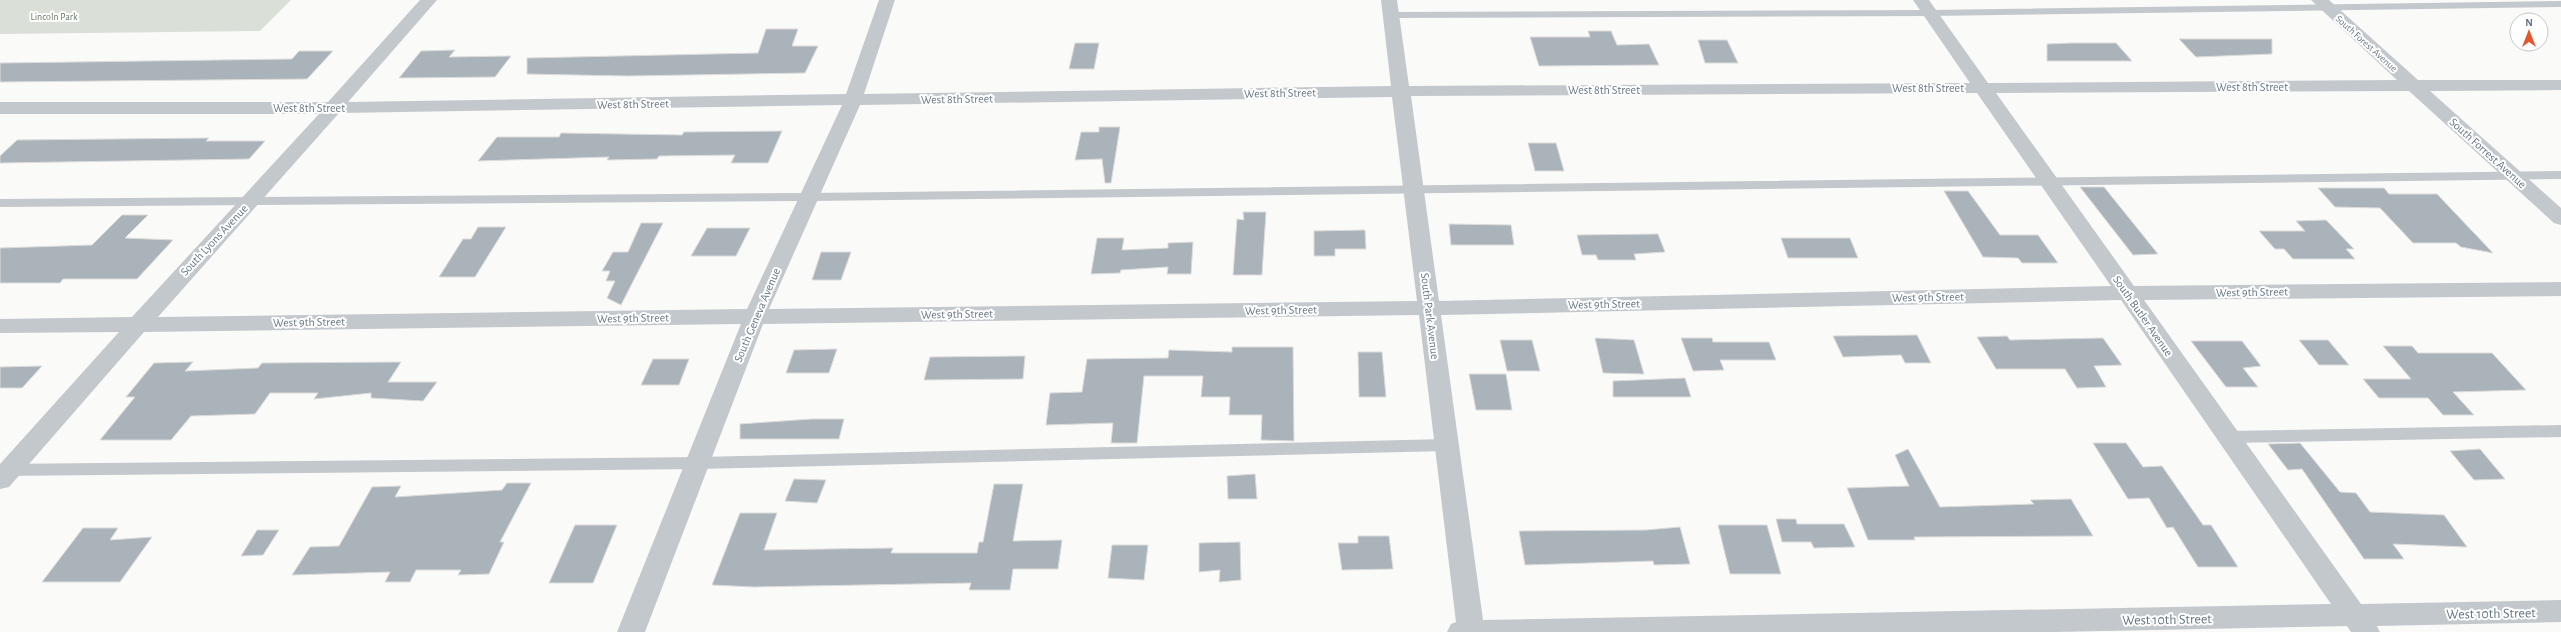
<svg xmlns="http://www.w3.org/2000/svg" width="2561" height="632" font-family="'Alegreya Sans',sans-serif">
<rect width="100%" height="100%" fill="#fafaf8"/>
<path fill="#dadfd7" d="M0,0H291L260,31L0,34Z"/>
<g fill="#aab3b9" stroke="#dcdcda">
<path d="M766,29H798L792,46H818L805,73L627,76L527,74V58L758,53Z"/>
<path d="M1588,31H1611L1617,45L1649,44L1659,65L1539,66L1530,37H1590Z"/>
<path d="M2179,39H2272V54L2196,57Z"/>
<path d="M1698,40H1727L1738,63H1705Z"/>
<path d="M1075,43H1099L1094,69H1069Z"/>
<path d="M2071,43H2116L2132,61H2047V44Z"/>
<path d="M455,50L449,57L511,56L495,77L399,78L421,51Z"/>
<path d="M299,51H333L307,79L0,82V63L292,59Z"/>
<path d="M1099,127H1120L1111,183H1105L1102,159L1075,160L1081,132H1099Z"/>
<path d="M782,131L768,163H731L735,155L659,156L657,159L607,160L609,157L478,161L497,137H559L561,133L682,135L684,132Z"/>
<path d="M209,138L206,141H265L249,159L0,163V156L17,140Z"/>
<path d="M1528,143H1556L1564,171H1535Z"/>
<path d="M2080,187H2104L2158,254L2133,255Z"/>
<path d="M2318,188H2384L2389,194H2437L2493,253L2461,247L2456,243H2413L2380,208L2335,207Z"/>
<path d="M1944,191H1968L2000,235H2038L2058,263H2022L2018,258L1983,257Z"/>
<path d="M1243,212H1266L1262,275H1233L1237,219L1244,220Z"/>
<path d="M122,215H148L125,238L173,240L137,279H63L60,283H0V248L92,245Z"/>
<path d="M2326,220L2354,249H2346L2355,259H2293L2284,249H2275L2259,231H2305L2296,221Z"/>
<path d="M641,223H663L621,305L607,298L615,281H606L610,271H602L613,252H628Z"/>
<path d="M1449,224L1511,225L1514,245H1451Z"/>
<path d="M478,227H506L475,277H439L463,239H471Z"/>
<path d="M707,228H750L736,256H691Z"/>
<path d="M1365,230L1366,249H1335V256H1314V231Z"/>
<path d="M1658,234L1665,252L1634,254L1636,260H1598L1596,255H1582L1577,235Z"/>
<path d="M1097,238H1124L1122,250L1168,248V243L1193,242L1191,274H1167L1168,267L1121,270L1120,273L1091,274Z"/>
<path d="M1781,238H1850L1858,258H1788Z"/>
<path d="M821,252H851L841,280H812Z"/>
<path d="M1917,335L1931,363H1905L1901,355L1843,357L1833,336Z"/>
<path d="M2007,336L2010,340L2103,338L2122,365L2094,366L2106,387L2077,388L2065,369H1996L1977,337Z"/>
<path d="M1595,338L1634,340L1644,374L1603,373Z"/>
<path d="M1681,338H1712L1713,342H1769L1776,360H1720L1724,370L1693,371Z"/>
<path d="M1500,340H1532L1540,371H1507Z"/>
<path d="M2299,340H2328L2349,365H2319Z"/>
<path d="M2191,341H2242L2261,366L2243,368L2258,387H2226Z"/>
<path d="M2383,346H2412L2418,353H2492L2526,390L2453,392L2474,415H2443L2428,398H2379L2363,379H2411Z"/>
<path d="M1232,347H1293L1294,441L1261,440L1262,415H1229L1230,397H1201L1203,376H1144L1137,443H1111L1113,423L1046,425L1050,393L1082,392L1087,359L1168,358L1169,350L1232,352Z"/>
<path d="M837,349L829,373H786L794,350Z"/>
<path d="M1358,352H1382L1386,397H1359Z"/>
<path d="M1025,356L1023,379L924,380L930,357Z"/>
<path d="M653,359H689L679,385H641Z"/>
<path d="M193,362L185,371L258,368L262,363L401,362L388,382H437L423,401L371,398V393L314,399L318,393H270L255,414L191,416L171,440H100L135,397H126L154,363Z"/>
<path d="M42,366L22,388H0V367Z"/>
<path d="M1469,374H1506L1512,410H1476Z"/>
<path d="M1685,378L1691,397H1613V381Z"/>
<path d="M811,419H844L839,439H740V424Z"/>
<path d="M2093,443H2126L2143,467L2162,466L2203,525H2211L2238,567H2198L2173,527L2167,528L2149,498L2128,499Z"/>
<path d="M2300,443L2340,492L2356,493L2370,512L2444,515L2467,547L2393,544L2404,559H2364L2302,469L2288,470L2268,444Z"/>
<path d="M1908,449L1940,507L2034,504L2030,500L2071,499L2093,536L1914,537L1915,540H1868L1847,488L1909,486L1895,455Z"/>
<path d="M2480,449L2505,479L2474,480L2450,451Z"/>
<path d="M1255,474L1257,499H1228L1227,476Z"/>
<path d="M794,479L826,480L817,503L785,501Z"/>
<path d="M507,483H531L500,542H504L489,574L458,575L461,570H416L410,582H385L390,572L292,575L310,547L339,546L372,487L401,486L395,497L502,490Z"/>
<path d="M994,484H1023L1013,541L1062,540L1058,569H1013L1010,590H969L971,583L754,587L712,585L740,513H777L764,550L893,548L891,553H977L979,542H983Z"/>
<path d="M1776,519H1796L1797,524H1844L1855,547L1814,548L1811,542H1782Z"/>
<path d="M575,525H617L593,583H549Z"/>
<path d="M1718,525H1767L1781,574H1730Z"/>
<path d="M1680,527L1690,564L1654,565L1653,561L1525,565L1519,531L1646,530Z"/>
<path d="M83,528H118L110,540L152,537L120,582H42Z"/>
<path d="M257,530H279L263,555L241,556Z"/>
<path d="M1358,536H1389L1393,569L1342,570L1338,543H1358Z"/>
<path d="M1240,542L1241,580L1219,582L1220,570L1199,572V543Z"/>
<path d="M1112,545H1148L1144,580L1108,578Z"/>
</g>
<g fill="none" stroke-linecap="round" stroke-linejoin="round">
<g fill="#c3c8cc" fill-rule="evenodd">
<path d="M2561,1V7L1930,16L1391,18L1386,15L1391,12L1930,10Z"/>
<path d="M2561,171V179L810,201L0,207V199L810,193Z"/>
<path d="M2561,425V437L2229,443L2224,441L2221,437L2224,433L2229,431Z"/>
<path d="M1446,439L1451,441L1454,445L1451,449L1446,451L698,469L0,476V464L698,457Z"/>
</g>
<path fill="#c3c8cc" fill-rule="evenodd" d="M420,0H437L348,102L846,94L879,0H895L864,94L1391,86L1381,0H1397L1409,86L1970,83L1913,0H1929L1988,83L2397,80L2311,0H2329L2418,80H2561V90L2430,91L2561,208V225L2554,223L2409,91L1996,93L2134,286L2561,282V296L2144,300L2361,604L2561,600V622L2377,626L2380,632H2351L2347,626L2055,632H1447L1451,624L1456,622L1419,315L763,324L645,632H617L741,324L144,332L9,487L0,489V464L119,332L0,333V319L132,317L319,114H0V102H328ZM1977,93L2111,286L1439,301L1411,96ZM1392,97L1417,301L769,309L860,105ZM842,105L747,309L158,317L339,113ZM2121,300L2331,604L1483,620L1441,315Z"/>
</g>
<g text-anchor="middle" stroke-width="4" stroke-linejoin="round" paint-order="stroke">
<g font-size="10" fill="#687a64" stroke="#fff">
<text x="54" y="20">Lincoln Park</text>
</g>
<g font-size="10" fill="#657683" stroke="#fff">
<text transform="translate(2367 43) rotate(42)" y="4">South Forest Avenue</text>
</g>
<g font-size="12" fill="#657683" stroke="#fff">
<text x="2252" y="91">West 8th Street</text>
<text x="1928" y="92">West 8th Street</text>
<text x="1604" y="94">West 8th Street</text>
<text transform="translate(1280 93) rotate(-1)" y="4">West 8th Street</text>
<text transform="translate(957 99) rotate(-1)" y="4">West 8th Street</text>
<text transform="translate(633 104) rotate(-1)" y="4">West 8th Street</text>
<text x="309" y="112">West 8th Street</text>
<text transform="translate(2488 153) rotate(42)" y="4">South Forrest Avenue</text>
<text transform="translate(214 240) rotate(-47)" y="4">South Lyons Avenue</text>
<text transform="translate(2252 292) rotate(-1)" y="4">West 9th Street</text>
<text transform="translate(1928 297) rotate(-1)" y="4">West 9th Street</text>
<text transform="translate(1604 304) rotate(-1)" y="4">West 9th Street</text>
<text transform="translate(1281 310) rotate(-1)" y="4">West 9th Street</text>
<text transform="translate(957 314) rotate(-1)" y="4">West 9th Street</text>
<text transform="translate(757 315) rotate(-67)" y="4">South Geneva Avenue</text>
<text transform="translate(1430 316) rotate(83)" y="4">South Park Avenue</text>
<text transform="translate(2143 316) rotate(55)" y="4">South Butler Avenue</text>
<text transform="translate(633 318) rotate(-1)" y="4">West 9th Street</text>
<text transform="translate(309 322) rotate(-1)" y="4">West 9th Street</text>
</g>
<g font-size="14" fill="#657683" stroke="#fff">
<text transform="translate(2491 613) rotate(-1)" y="5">West 10th Street</text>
<text transform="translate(2167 619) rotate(-1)" y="5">West 10th Street</text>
</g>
</g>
<g transform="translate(2529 32)"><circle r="19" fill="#ffffff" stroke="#c1c8cd"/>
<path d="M0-3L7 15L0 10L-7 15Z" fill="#e4572e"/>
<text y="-6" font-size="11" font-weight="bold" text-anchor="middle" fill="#657683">N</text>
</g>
</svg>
